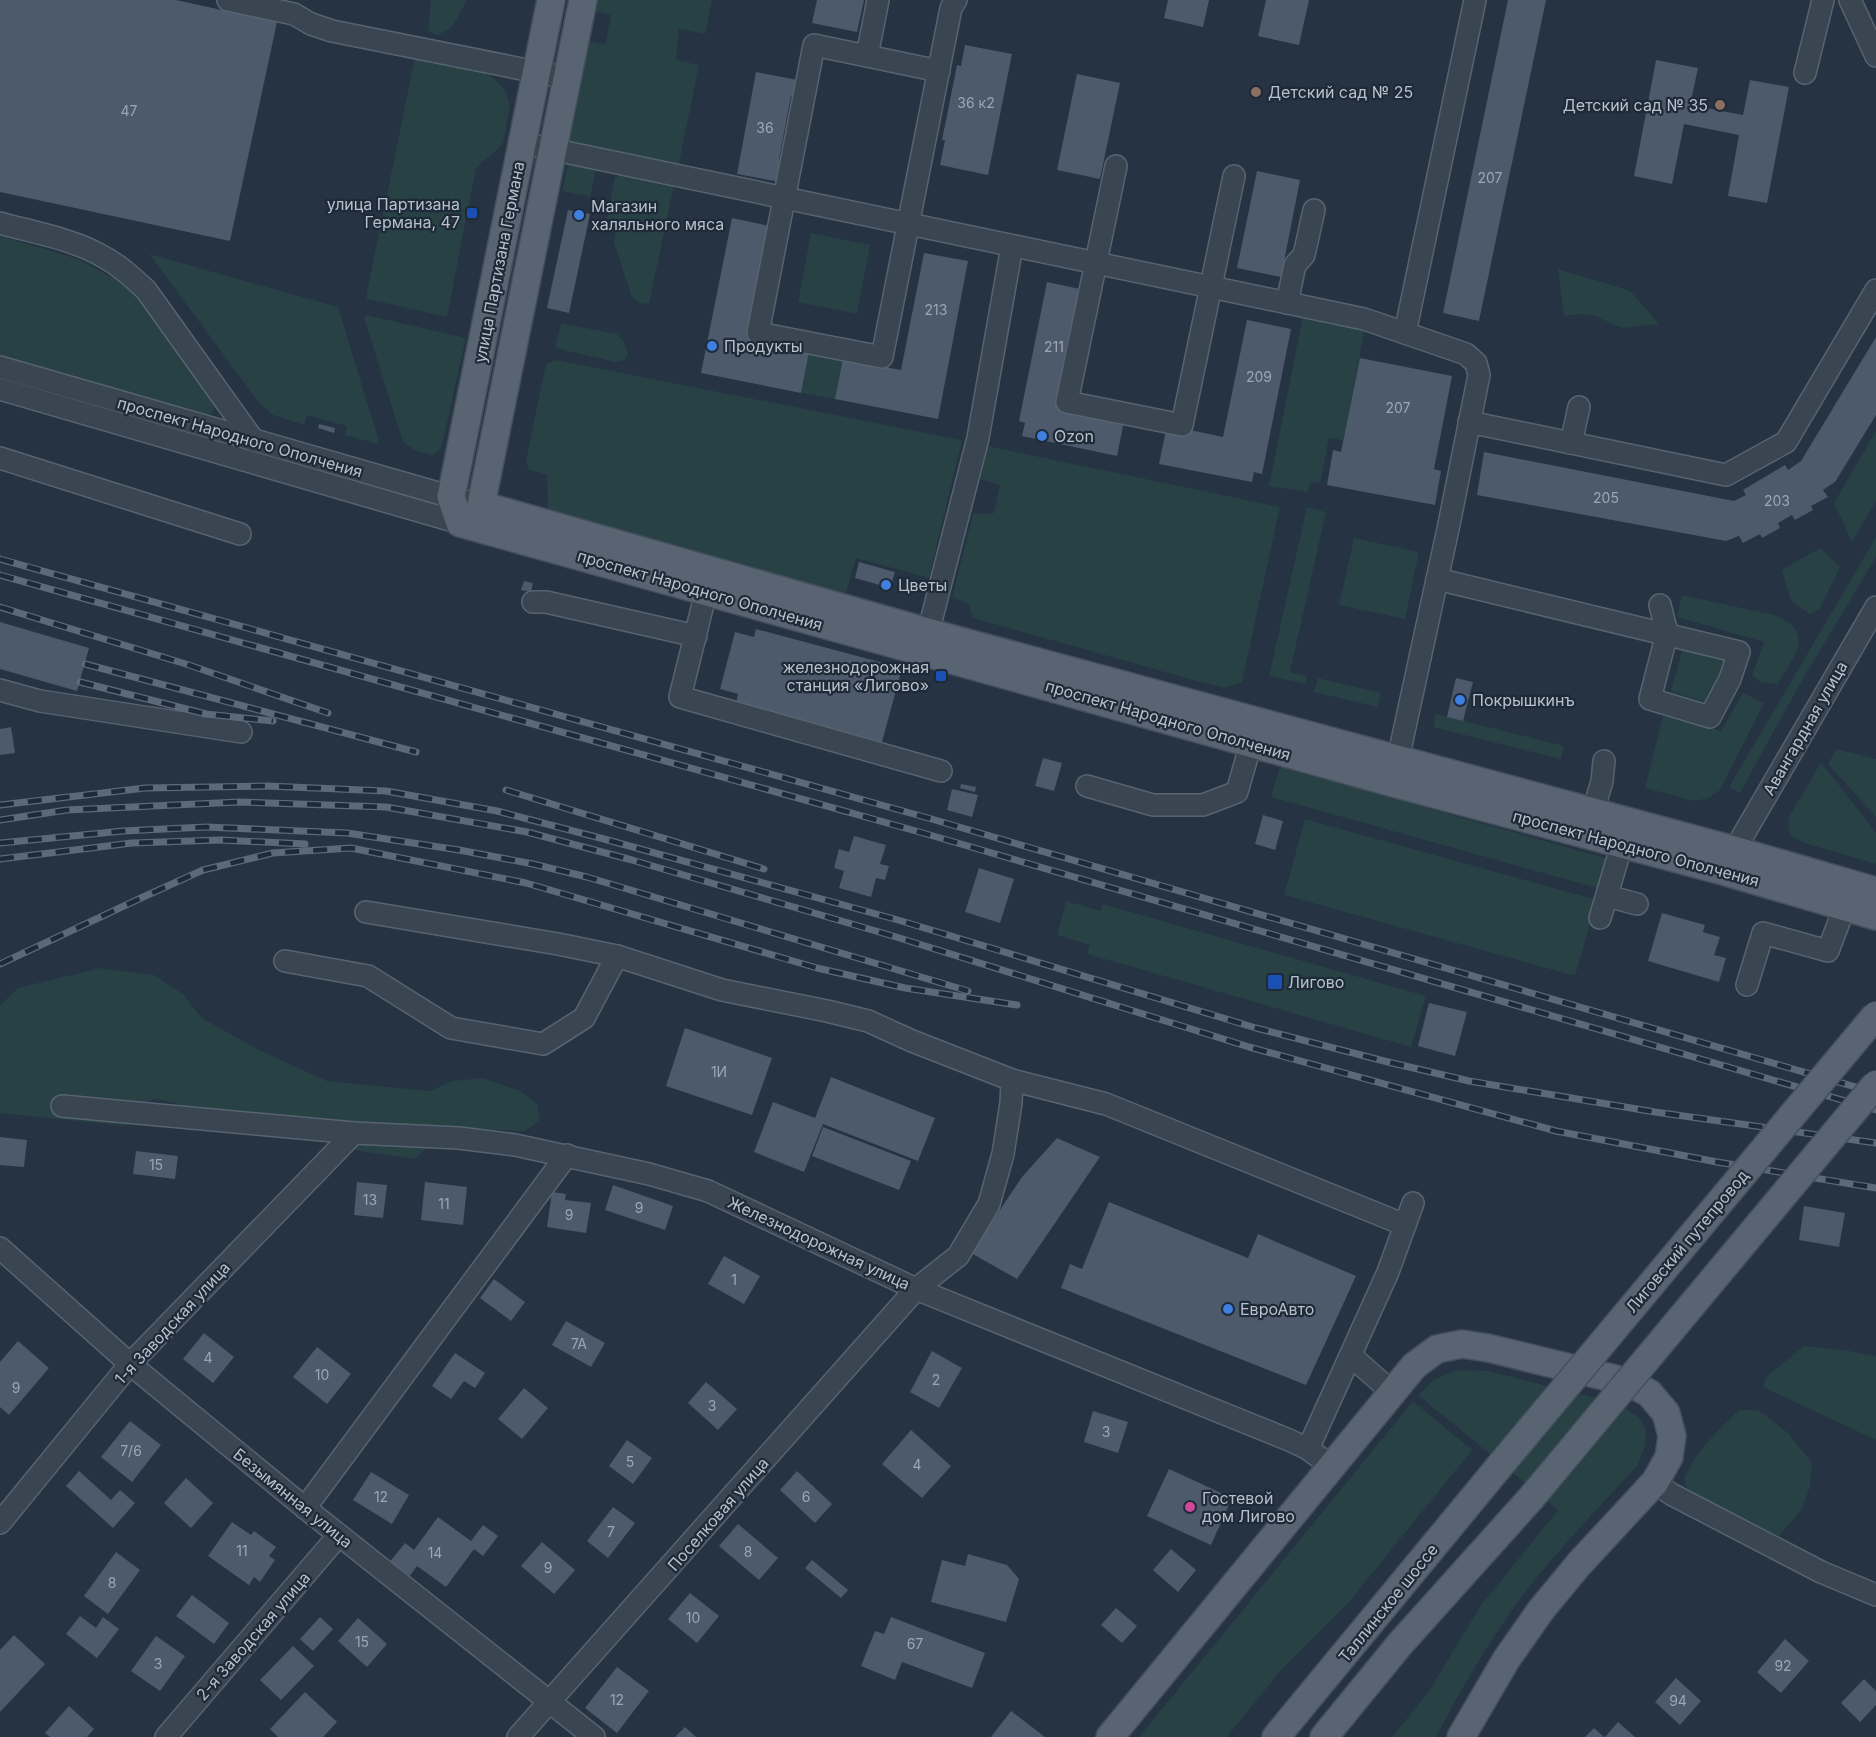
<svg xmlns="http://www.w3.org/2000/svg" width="1876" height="1737" font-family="Inter,sans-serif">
<rect width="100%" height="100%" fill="#253343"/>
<g fill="#274144">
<path d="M431,0H467L453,26L437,36L428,30Z"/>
<path d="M596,0H712L705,34L679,29L676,60L699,65L678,168L570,143L567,137L587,41L605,45L611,15L593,11Z"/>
<path d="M415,57L478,70L492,77L505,90L510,105L503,144L476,168L447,317L367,299V292Z"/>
<path d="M568,164L596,169L590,197L562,191Z"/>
<path d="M621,174L674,185L649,304L640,303L632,297L614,243L617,221L607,219L615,177Z"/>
<path d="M811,233L870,245L857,314L798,302Z"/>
<path d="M0,236L75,258L118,280L135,295L150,313L213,403L215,406L212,414H201L0,355Z"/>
<path d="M149,254L338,307L379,441L378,444L345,435L347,426L307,415L304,425L273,415L260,404Z"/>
<path d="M1558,269L1625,289L1632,293L1659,324L1622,328L1595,316L1581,314L1564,316Z"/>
<path d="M1304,310L1366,322L1344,440L1329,438L1320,483L1311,482L1308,492L1269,486Z"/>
<path d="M366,315L466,338L444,437L440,449L433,455L416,451L403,442L364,318Z"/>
<path d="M561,323L617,334L624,342L628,353L625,360L615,362L555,348Z"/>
<path d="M809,352L843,359L835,399L801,393Z"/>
<path d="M556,360L962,440L929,578L856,558L846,593L548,512L547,475L528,469L526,460L546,364Z"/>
<path d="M1876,431V501L1852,542L1834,503Z"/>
<path d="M987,446L1280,507L1242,682L1225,688L1200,682L973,618L969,604L952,597L973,514L994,513L1000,485L979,479Z"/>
<path d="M1307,507L1326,512L1290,672L1307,676L1305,684L1269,676Z"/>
<path d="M1876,537V557L1800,684L1740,793L1729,787Z"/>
<path d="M1354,538L1419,552L1405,619L1339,605Z"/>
<path d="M1820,548L1840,567L1819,610L1810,614L1791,601L1782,570Z"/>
<path d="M1682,595L1774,615C1817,633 1794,655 1778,684L1760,682L1752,675L1764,642L1677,617Z"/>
<path d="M1683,647L1733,661L1716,706L1671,691Z"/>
<path d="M1318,678L1381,693L1377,707L1314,692Z"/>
<path d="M1743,693L1764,703L1720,790L1709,798L1694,801L1645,788L1663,716L1721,731Z"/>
<path d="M1436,714L1564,746L1561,759L1433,727Z"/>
<path d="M1836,749L1876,759V817L1828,764Z"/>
<path d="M1821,762L1876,833V864L1804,843C1789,837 1786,831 1790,815Z"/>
<path d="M1280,767L1609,859L1600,889L1271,797Z"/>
<path d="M1305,819L1597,900L1575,976L1284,895Z"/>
<path d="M1066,901L1101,911L1103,904L1426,996L1411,1047L1087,954L1090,945L1057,935Z"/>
<path d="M100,968L154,975L183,994L202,1018L255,1048L327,1081L430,1091L452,1081L483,1078L520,1091L537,1104L540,1120L525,1131L448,1129L414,1159L354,1150L325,1123L295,1116L195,1109L154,1098L126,1126L0,1113V1005L18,988Z"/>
<path d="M1804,1346L1844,1350L1876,1356V1440L1763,1387L1766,1377Z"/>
<path d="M1458,1370L1488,1371L1615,1403C1649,1419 1653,1432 1637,1466C1604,1502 1570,1537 1539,1575C1498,1625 1466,1680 1436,1737H1392L1428,1692L1482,1604L1558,1510L1418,1395L1435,1379Z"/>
<path d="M1413,1401L1472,1450L1350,1601L1282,1669L1227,1737H1139Z"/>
<path d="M1739,1410H1758L1788,1433L1812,1463L1810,1487L1801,1510L1779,1536L1741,1524L1688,1493L1684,1478C1698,1449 1716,1432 1739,1410Z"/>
</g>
<g fill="#4c5a6c">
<path d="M0,0H176L277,22L230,241L0,192Z"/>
<path d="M817,0H864L857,32L812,23Z"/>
<path d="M1168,0H1209L1203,27L1164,18Z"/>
<path d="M1266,0H1309L1299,45L1258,36Z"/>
<path d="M1508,0H1546L1479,321L1443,313Z"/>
<path d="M965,45L1012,54L988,175L940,165L945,140H942L957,65L961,66Z"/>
<path d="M1656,60L1698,68L1690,105L1743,115L1750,80L1789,87L1767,203L1728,196L1739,135L1684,124L1672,184L1634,176Z"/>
<path d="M756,72L798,80L795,97L791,96L779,159L784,160L780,182L737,174Z"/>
<path d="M1077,74L1120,83L1100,179L1057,170Z"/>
<path d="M1257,171L1300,180L1281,277L1237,268Z"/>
<path d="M568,210L590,214L569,313L547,308Z"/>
<path d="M732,218L774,227L752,341L809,352L801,393L701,373Z"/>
<path d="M924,253L968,261L938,419L835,399L843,359L901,370Z"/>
<path d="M1047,282L1085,290L1062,403L1125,416L1117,456L1022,436L1025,423L1019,421Z"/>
<path d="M1247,320L1291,329L1262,474L1254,472L1252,482L1159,464L1167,425L1223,437Z"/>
<path d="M1876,337V415L1835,482L1823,490L1828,497L1811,506L1813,510L1795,520L1792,515L1778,523L1780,528L1762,538L1760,534L1743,543L1739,536L1726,541L1477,495L1484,452L1734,501L1746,495L1743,490L1785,465L1788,470L1801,461Z"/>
<path d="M1360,358L1452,376L1434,469L1441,471L1435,505L1327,485L1333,450L1341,452Z"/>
<path d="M319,424L335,428L334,433L318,428Z"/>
<path d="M859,562L895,572L890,588L855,578Z"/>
<path d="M524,581L533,583L531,592L521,590Z"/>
<path d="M0,622L89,648L77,691L0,669Z"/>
<path d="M756,629L902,668L882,742L736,703L738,694L720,689L735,632L754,637Z"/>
<path d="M1456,678L1473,682L1463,721L1447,717Z"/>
<path d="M11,727L15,753L0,755V729Z"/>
<path d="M1043,758L1062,763L1054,791L1035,786Z"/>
<path d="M961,784L976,787L975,792L960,788Z"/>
<path d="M952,789L978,795L972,817L947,810Z"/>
<path d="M1263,815L1283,821L1275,850L1255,844Z"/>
<path d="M854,836L886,845L880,864L889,866L885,880L876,878L871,897L839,888L844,871L834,868L839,849L849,852Z"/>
<path d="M979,868L1014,879L1000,923L965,912Z"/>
<path d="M1662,913L1705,925L1703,932L1720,937L1714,955L1726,958L1719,982L1648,961Z"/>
<path d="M1429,1003L1467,1012L1455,1056L1418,1046Z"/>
<path d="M685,1028L772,1058L752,1115L666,1086Z"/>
<path d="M831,1077L935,1118L918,1161L823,1124L804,1172L754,1152L773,1102L815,1118Z"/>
<path d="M823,1127L911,1161L899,1190L812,1156Z"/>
<path d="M0,1137L27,1140L24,1167L0,1165Z"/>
<path d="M1057,1138L1100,1157L1017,1279L971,1253L1022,1177Z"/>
<path d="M136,1151L178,1156L175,1179L133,1174Z"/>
<path d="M357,1182L387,1185L383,1218L354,1215Z"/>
<path d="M425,1182L467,1187L463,1225L421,1220Z"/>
<path d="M613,1185L673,1206L665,1230L605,1210Z"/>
<path d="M552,1192L566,1194L565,1200L591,1203L586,1233L547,1227Z"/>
<path d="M1109,1202L1248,1258L1258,1234L1356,1276L1306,1385L1061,1288L1070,1264L1082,1269Z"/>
<path d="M1804,1206L1845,1213L1839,1247L1799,1240Z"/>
<path d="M724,1256L760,1276L744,1304L708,1284Z"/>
<path d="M494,1279L525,1302L511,1321L480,1298Z"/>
<path d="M566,1321L605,1343L591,1367L552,1345Z"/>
<path d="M204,1333L234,1357L213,1383L183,1359Z"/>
<path d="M18,1341L49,1368L9,1415L0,1407V1362Z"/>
<path d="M317,1347L351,1374L327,1404L293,1377Z"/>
<path d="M932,1351L962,1368L939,1408L910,1392Z"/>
<path d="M455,1353L485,1373L475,1388L464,1381L451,1399L432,1386Z"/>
<path d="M706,1382L737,1409L718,1430L688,1403Z"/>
<path d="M524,1388L548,1408L522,1439L498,1419Z"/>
<path d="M1093,1411L1128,1422L1118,1453L1084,1442Z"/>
<path d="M130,1421L161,1445L132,1482L101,1457Z"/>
<path d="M911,1430L951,1466L922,1498L882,1464Z"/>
<path d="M627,1440L652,1458L633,1484L609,1466Z"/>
<path d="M1169,1469L1232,1498L1211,1545L1147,1516Z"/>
<path d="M79,1471L111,1500L120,1490L135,1503L113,1528L66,1486Z"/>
<path d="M797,1471L832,1504L815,1523L780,1490Z"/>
<path d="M371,1472L409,1495L392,1524L353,1500Z"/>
<path d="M186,1478L213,1503L191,1528L164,1503Z"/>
<path d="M613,1507L635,1523L608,1558L587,1541Z"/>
<path d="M438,1517L471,1541L483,1525L498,1536L483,1556L474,1549L446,1587L417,1566L409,1577L389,1563L405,1543L414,1550Z"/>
<path d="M232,1522L251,1535L254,1531L276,1547L269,1556L275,1560L260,1582L254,1577L249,1585L208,1556Z"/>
<path d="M738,1524L778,1558L759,1580L719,1546Z"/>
<path d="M542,1542L575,1570L554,1594L521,1566Z"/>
<path d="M1171,1549L1196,1570L1178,1592L1153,1570Z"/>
<path d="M116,1552L140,1570L108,1614L84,1596Z"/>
<path d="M968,1554L1007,1565L1019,1579L1006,1622L931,1602L942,1560L965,1566Z"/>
<path d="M812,1560L848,1590L841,1598L805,1568Z"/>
<path d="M690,1593L719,1616L697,1643L668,1619Z"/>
<path d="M192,1595L229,1623L214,1644L176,1616Z"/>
<path d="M1116,1608L1137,1626L1122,1643L1101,1625Z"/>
<path d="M80,1616L96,1628L103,1617L119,1629L97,1658L66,1634Z"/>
<path d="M320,1617L333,1629L313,1651L300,1639Z"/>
<path d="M891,1617L985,1653L972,1688L902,1662L895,1680L861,1666L875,1631L884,1634Z"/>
<path d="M358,1618L387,1644L367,1667L338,1641Z"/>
<path d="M14,1635L45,1664L0,1712V1650Z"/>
<path d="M156,1636L185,1656L160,1691L131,1671Z"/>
<path d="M1785,1639L1809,1661L1781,1693L1757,1672Z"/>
<path d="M293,1646L314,1666L281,1700L260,1680Z"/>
<path d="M617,1667L649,1691L617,1733L585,1708Z"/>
<path d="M1676,1678L1701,1701L1680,1725L1655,1702Z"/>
<path d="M1864,1679L1876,1691V1705L1860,1722L1841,1703Z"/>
<path d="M305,1692L337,1722L323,1737H278L270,1729Z"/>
<path d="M69,1706L94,1729L87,1737H50L45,1733Z"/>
<path d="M1011,1711L1045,1737H991Z"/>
<path d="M1618,1722L1635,1737H1605Z"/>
<path d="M685,1727L696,1737H675Z"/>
<path d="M1594,1728L1604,1737H1585Z"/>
</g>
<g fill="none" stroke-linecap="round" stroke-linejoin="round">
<g stroke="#586370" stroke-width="24">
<g id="minor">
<path d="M228,0L294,14L311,24L332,31L567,78"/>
<path d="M878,0L867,56L814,45L758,333L882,357L951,8L956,0"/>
<path d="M1850,0L1876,56"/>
<path d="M867,56L939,71"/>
<path d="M1805,73L1823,0"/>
<path d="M522,143L1364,319L1405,333"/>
<path d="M1116,166L1067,402L1182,425L1234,176"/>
<path d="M0,223C32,232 73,239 102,256C119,265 132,277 146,290L254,441"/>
<path d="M1287,303L1295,265L1304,255L1314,210"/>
<path d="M0,367L466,501"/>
<path d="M0,389L460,523L469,515"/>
<path d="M1469,422L1726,475L1786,442L1876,290"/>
<path d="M1571,443L1579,407"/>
<path d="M0,458L240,534"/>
<path d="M1437,579L1739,652L1730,679L1710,717L1650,699L1667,633L1660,605"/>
<path d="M706,592L680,697L941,771"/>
<path d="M533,602H546L696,636"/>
<path d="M928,633L978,438L1012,246"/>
<path d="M0,690L40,701L241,732"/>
<path d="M1398,759L1448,529L1479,375L1476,363L1466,354L1405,333L1475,0"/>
<path d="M1087,786L1153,805H1203L1237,792L1251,743"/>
<path d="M1593,812L1602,781L1604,761"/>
<path d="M1727,863L1876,607"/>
<path d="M1607,896L1637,904"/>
<path d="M366,912L558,944L617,956L722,990L827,1011L868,1021L912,1041L1012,1080L1106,1104L1405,1225"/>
<path d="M1600,918L1622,844"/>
<path d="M285,961L368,976L451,1028L543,1044L584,1018L617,956"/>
<path d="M1747,985L1763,933L1828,951L1845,906"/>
<path d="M62,1106L354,1133L459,1138L515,1145L649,1174L708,1191L916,1289L1289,1440L1308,1449L1331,1466"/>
<path d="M0,1248L130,1364L305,1508L594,1737"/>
<path d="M1351,1356L1392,1392"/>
<path d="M1308,1449L1388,1272L1413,1203"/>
<path d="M1655,1482L1671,1494L1821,1572L1876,1595"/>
<path d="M305,1508L567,1155"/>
<path d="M0,1523L130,1364L354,1133"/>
<path d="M166,1737L339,1535"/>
<path d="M518,1737L916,1289L958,1256L989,1204L1003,1154L1011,1103L1012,1080"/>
</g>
</g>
<g stroke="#444e5c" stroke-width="30">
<g id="major">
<path d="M551,0L451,497L460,523L1393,783L1723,871L1876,916"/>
<path d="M583,0L481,505L938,635L1734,850L1876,891"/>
<path d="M1110,1737L1414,1366L1437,1349L1462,1344L1488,1348L1628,1382L1649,1393L1666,1413L1672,1436L1669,1457L1655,1482L1579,1564L1541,1610L1506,1660L1461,1737"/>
<path d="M1276,1737L1498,1468"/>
<path d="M1324,1737L1400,1644L1532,1497"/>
</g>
</g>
<use href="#minor" stroke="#3a4552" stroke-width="21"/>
<use href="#major" stroke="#586472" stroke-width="27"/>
<g stroke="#5c6979" stroke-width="7">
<g id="rail">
<path d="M0,559L928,818L1876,1093"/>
<path d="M0,575L923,833L1876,1110"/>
<path d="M0,607L189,665L328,713"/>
<path d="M85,664L416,752"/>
<path d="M80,682L206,714L273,721"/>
<path d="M506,790L764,869"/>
<path d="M0,805L145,788L267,786L386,791L497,811L604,839L898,920L1256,1028L1388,1062L1469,1081L1655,1112L1876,1143"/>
<path d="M0,820L67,810L239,802L386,807L527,832L632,860L893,936L1249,1047L1556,1131L1717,1162L1876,1188"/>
<path d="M0,843L123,831L206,827L347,833L459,850L533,864L587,877L968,991"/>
<path d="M0,859L132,843L220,840L305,844"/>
<path d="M0,964L141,898L203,870L273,853L351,848L526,883L817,968L905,988L1017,1005"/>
</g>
</g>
<use href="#rail" stroke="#1e2a38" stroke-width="4.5" stroke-dasharray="14" stroke-linecap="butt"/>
<g stroke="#444e5c" stroke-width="30" stroke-linecap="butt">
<g id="major-bridge">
<path d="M1498,1468L1876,1015"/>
<path d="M1532,1497L1876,1084"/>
</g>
</g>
<use href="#major-bridge" stroke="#586472" stroke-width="27"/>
</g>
<g fill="#8d6e63" stroke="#1e2a38" stroke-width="2">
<circle cx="1256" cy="92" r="6"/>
<circle cx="1720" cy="105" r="6"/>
</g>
<g fill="#1a4fb4" stroke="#1e2a38" stroke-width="2">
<rect x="466" y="207" width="12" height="12" rx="3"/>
<rect x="935" y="670" width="12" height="12" rx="3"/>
<rect x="1267" y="974" width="16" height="16" rx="3"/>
</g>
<g fill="#3f7fe0" stroke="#1e2a38" stroke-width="2">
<circle cx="579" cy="215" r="6"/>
<circle cx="712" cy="346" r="6"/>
<circle cx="1042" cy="436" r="6"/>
<circle cx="886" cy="585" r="6"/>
<circle cx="1460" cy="700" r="6"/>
<circle cx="1228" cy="1309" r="6"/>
</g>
<circle fill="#d1479c" stroke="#1e2a38" stroke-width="2" cx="1190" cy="1507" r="6"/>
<g text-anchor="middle" stroke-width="4.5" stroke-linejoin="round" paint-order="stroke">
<g font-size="14" fill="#9ca6b4">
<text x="976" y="108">36 к2</text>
<text x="129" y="116">47</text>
<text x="765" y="133">36</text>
<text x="1490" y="183">207</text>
<text x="936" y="315">213</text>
<text x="1054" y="352">211</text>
<text x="1259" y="382">209</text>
<text x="1398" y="413">207</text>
<text x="1606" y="503">205</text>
<text x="1777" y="506">203</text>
<text x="719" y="1077">1И</text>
<text x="156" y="1170">15</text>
<text x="370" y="1205">13</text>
<text x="444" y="1209">11</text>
<text x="639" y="1213">9</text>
<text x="569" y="1220">9</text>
<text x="734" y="1285">1</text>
<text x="579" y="1349">7А</text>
<text x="208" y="1363">4</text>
<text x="322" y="1380">10</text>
<text x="936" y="1385">2</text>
<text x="16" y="1393">9</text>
<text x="712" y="1411">3</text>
<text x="1106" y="1437">3</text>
<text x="131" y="1456">7/6</text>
<text x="630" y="1467">5</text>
<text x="917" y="1470">4</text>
<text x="381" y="1502">12</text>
<text x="806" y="1502">6</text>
<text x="611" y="1537">7</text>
<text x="242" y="1556">11</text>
<text x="748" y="1557">8</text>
<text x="435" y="1558">14</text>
<text x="548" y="1573">9</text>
<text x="112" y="1588">8</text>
<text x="693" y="1623">10</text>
<text x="362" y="1647">15</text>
<text x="915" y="1649">67</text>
<text x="158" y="1669">3</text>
<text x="1783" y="1671">92</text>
<text x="617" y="1705">12</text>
<text x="1678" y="1706">94</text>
</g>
<g font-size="16" fill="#b7c0cc" stroke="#1e2a38" text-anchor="start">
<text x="1268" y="98">Детский сад № 25</text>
<text x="1708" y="111" text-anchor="end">Детский сад № 35</text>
<text x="460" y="210" text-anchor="end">улица Партизана<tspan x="460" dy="18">Германа, 47</tspan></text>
<text x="591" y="212">Магазин<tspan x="591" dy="18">халяльного мяса</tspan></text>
<text x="724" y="352">Продукты</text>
<text x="1054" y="442">Ozon</text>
<text x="898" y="591">Цветы</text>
<text x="929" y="673" text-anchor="end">железнодорожная<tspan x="929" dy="18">станция «Лигово»</tspan></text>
<text x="1472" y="706">Покрышкинъ</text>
<text x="1288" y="988">Лигово</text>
<text x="1240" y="1315">ЕвроАвто</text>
<text x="1202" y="1504">Гостевой<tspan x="1202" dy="18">дом Лигово</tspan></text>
</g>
<g font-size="16" fill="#b7c0cc" stroke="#1e2a38">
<text transform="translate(499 262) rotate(-79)" y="6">улица Партизана Германа</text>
<text transform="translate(240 437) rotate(16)" y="6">проспект Народного Ополчения</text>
<text transform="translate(700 590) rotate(16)" y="6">проспект Народного Ополчения</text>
<text transform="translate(1168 720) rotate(16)" y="6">проспект Народного Ополчения</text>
<text transform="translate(1805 728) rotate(-60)" y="6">Авангардная улица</text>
<text transform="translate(1636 848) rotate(15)" y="6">проспект Народного Ополчения</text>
<text transform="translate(1687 1241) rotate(-50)" y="6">Лиговский путепровод</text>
<text transform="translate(819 1243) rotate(25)" y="6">Железнодорожная улица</text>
<text transform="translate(172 1323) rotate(-47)" y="6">1-я Заводская улица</text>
<text transform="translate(293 1498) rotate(39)" y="6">Безымянная улица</text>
<text transform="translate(718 1514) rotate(-49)" y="6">Поселковая улица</text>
<text transform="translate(1388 1603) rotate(-51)" y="6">Таллинское шоссе</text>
<text transform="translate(253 1636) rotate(-49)" y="6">2-я Заводская улица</text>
</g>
</g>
</svg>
